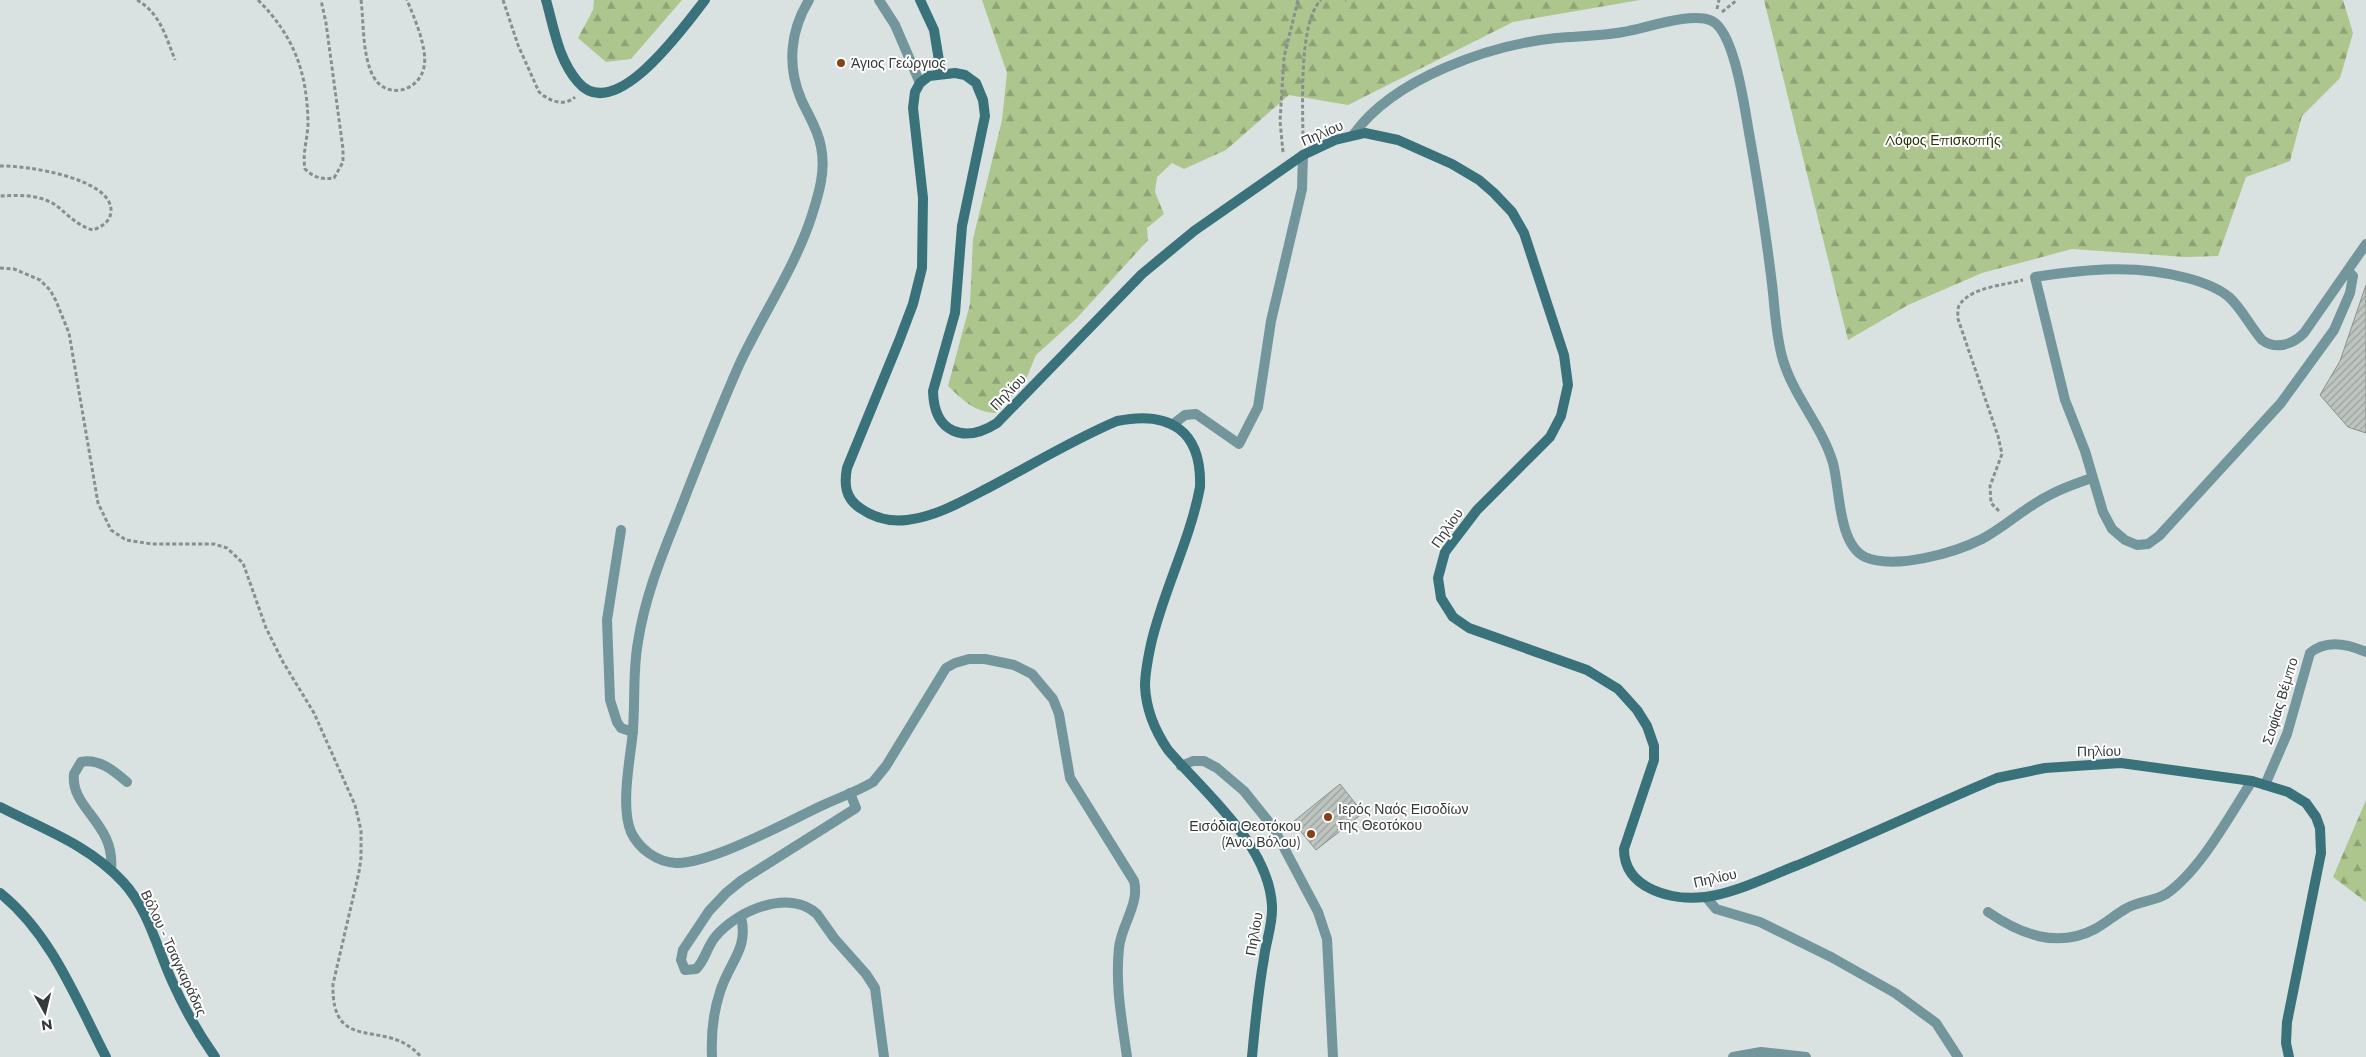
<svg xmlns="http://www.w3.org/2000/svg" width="2366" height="1057" font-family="Montserrat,sans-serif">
<defs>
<pattern id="forest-firs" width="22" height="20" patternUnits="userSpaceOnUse" patternTransform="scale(1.25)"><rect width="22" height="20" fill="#adc68e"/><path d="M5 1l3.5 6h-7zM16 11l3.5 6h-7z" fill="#8ea275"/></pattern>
<pattern id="building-hatch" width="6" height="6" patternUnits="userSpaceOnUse" patternTransform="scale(1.25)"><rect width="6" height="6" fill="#bec5c0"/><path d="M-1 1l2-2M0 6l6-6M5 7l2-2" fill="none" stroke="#9ba19d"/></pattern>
</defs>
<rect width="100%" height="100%" fill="#d9e2e0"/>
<g fill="url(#forest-firs)">
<path d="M594,0H682L631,59L606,62L578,38L593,10Z"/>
<path d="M982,0H1640L1513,22L1348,105L1289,95L1226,150L1184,169L1172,163L1157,177L1155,192L1164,214L1147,228L1148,240L1077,318L1036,355L1025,382L996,413C975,413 962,399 948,386L970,304L973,239L1002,120L1007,73Z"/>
<path d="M1764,0H2343L2353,33L2340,78L2302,116L2290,161L2246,177L2218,256L2186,257L2072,249L1982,273L1908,305L1848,340Z"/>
<path d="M2366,800V902L2333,877Z"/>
</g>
<g fill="url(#building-hatch)" stroke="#8b928d">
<path d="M2366,285V433L2348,427L2320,395L2340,361Z"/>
<path d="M1340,784L1363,813L1316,850L1293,822Z"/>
</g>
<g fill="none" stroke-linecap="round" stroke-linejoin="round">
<g stroke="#898f8e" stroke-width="3" stroke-dasharray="4 2.5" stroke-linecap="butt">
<path d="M137,0C160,13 166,37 175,60"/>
<path d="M258,0C294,36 307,72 308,122C308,138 302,153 305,169C313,177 322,180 334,178L343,162V149L326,23L321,0"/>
<path d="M361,0C364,24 362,54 373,76C386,100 419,92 424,67C428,49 414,17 407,0"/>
<path d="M503,0L518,45L539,92C549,101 564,107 575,97"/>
<path d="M1345,0H1346"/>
<path d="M1717,9L1719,0"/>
<path d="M1722,12L1737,0"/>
<path d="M1303,141C1303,109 1298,22 1321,0"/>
<path d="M1283,152L1280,121L1284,57L1298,0"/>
<path d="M0,166C24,165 114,178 111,212C110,222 101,227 93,230C78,226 68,215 57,206C40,194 19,195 0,196"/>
<path d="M0,268L14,269L40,280L50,290L56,301L69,333L98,503L111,530L126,540L152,544H214L227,548L243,563L266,628L283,662L314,713L355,805L361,830V858L359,872L333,984C331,1057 387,1016 421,1057"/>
<path d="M1999,511L1991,503L1990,486L2002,454L1998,436L1958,319C1958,314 1957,308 1960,304C1972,287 2005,285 2023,280"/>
</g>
<path stroke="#72969c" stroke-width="10" d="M111,870C116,823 70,809 74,774L81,762C99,758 114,771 127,782"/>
<g stroke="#72969c" stroke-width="10">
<path d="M809,0C790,31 787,66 801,99C808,115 818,129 821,147C826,170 819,193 812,215C795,268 762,315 739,365C718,413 699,461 680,510C663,553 645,595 638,642C632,674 636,707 632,740C629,764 621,809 631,832C639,849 657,862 676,863C711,864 787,822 821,806C838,798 856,792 873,782L886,766L946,668L955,663L969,659H985L1014,665L1032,674L1053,699L1059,714L1070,778L1134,881C1140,904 1121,925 1119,948C1115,985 1122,1021 1127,1057"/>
<path d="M879,0L895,25L920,83"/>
<path d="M1354,134C1394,78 1490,45 1556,38C1578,36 1601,36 1623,32C1644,29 1692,11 1712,21C1734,32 1744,104 1748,127C1757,177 1765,227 1771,276C1775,304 1775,334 1783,360C1794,397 1822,426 1833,463C1840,489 1838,544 1865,557C1895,570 1954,553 1982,539C2005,527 2024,508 2048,496C2062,488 2077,483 2092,478"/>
<path d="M2348,271L2353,276L2350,293L2334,330L2281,403L2159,536L2148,544L2137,545L2125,540L2112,529L2103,512L2085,451L2065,400L2035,277C2087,269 2136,264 2187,278C2202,282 2217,287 2229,297C2242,309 2250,326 2262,340C2276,350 2292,345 2304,333L2366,244"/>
<path d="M1172,425L1185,415L1196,414L1239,444L1258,407L1271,321L1302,189L1303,155"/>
<path d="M621,530L607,620L610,700L617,722L621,728L633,732"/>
<path d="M1181,766L1193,761H1204L1217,768L1244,791L1273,827L1318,912L1327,939L1333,1057"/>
<path d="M2265,785L2287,734L2310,653C2326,639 2348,644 2366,652"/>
<path d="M850,793L856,808L742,880L726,893L709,911L683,950L681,960L685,970L696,969C705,961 707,946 716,936C737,911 789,888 817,914L834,938L866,974L875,988L884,1057"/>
<path d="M1706,897L1716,909L1760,922L1831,957L1895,993L1936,1023L1958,1057"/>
<path d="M1988,912C2020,934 2057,949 2095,929C2106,923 2116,914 2127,908C2139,901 2155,901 2166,894C2200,871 2230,815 2252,781"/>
<path d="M712,1057C711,1035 713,1013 720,992C729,962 749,949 741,917"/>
<path d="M1733,1057L1761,1052L1806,1057"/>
</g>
<g stroke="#39727b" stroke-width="10">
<path d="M546,0C554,28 558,59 578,82C615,126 685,25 705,0"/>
<path d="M920,0L934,30L941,73"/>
<path d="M0,807C43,829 89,845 123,882C148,909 157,948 172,981C184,1008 198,1033 215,1057"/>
<path d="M0,893C52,935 76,999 106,1057"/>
<path d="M1252,1057C1255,1024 1258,991 1264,958C1266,941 1273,924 1272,906C1269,845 1205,793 1168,750C1155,731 1146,709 1145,686C1145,672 1148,658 1151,644C1163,591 1190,541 1200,487C1202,431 1170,410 1117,421C1072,440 1030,466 988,488C963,501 935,517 907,520C890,522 874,518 860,508C845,498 844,484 847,468L899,341L913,304L922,268L923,198L913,108L915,92L920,83L929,76L955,73L965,75L976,83L983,100L985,116L962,226L955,313L933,391C934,433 964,444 997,423L1142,274L1194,231L1303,155L1335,140L1365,133L1398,140L1452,164L1479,180L1494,193L1512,212L1524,233L1564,355L1568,385L1561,416L1550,437L1477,510L1445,552L1438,578L1441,598L1453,617L1469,628L1587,670L1618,689L1637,710L1647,726L1654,746V760L1624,849C1624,889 1672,901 1705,897C1736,893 1769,876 1798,865C1865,837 1931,806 1997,778L2045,768L2121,763L2252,781L2288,792L2306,803L2316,817L2320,828L2321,853L2287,1022L2286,1043L2289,1057"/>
</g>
</g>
<g fill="#864119" stroke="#fff" stroke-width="2">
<circle cx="841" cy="63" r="5"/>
<circle cx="1328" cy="817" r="5"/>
<circle cx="1311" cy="834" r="5"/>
</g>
<g text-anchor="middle" stroke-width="4" stroke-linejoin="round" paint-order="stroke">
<g font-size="14" fill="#363939" stroke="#fff" text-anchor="start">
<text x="851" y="68">Άγιος Γεώργιος</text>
<text x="1338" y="814">Ιερός Ναός Εισοδίων<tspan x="1338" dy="16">της Θεοτόκου</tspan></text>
<text x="1301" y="831" text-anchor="end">Εισόδια Θεοτόκου<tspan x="1301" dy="16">(Άνω Βόλου)</tspan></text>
</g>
<g font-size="14" fill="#363939" stroke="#fff">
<text transform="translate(1322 133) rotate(-23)" y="5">Πηλίου</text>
<text transform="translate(1008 392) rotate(-46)" y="5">Πηλίου</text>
<text transform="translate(1447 528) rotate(-55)" y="5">Πηλίου</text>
<text transform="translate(2280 701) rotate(-73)" y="5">Σοφίας Βέμπο</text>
<text transform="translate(2099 751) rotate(-1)" y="5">Πηλίου</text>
<text transform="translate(1715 878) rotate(-13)" y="5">Πηλίου</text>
<text transform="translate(1254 934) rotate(-80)" y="5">Πηλίου</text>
<text transform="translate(174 953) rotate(65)" y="5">Βόλου - Τσαγκαράδας</text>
</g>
<g font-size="14" fill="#253607" stroke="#fff">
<text x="1943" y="145">Λόφος Επισκοπής</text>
</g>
</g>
<g transform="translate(45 1012) rotate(172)" stroke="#ffffff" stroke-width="4" paint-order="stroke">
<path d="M0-4L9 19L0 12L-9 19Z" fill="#363939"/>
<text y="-8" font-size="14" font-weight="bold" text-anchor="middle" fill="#363939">N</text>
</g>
</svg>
